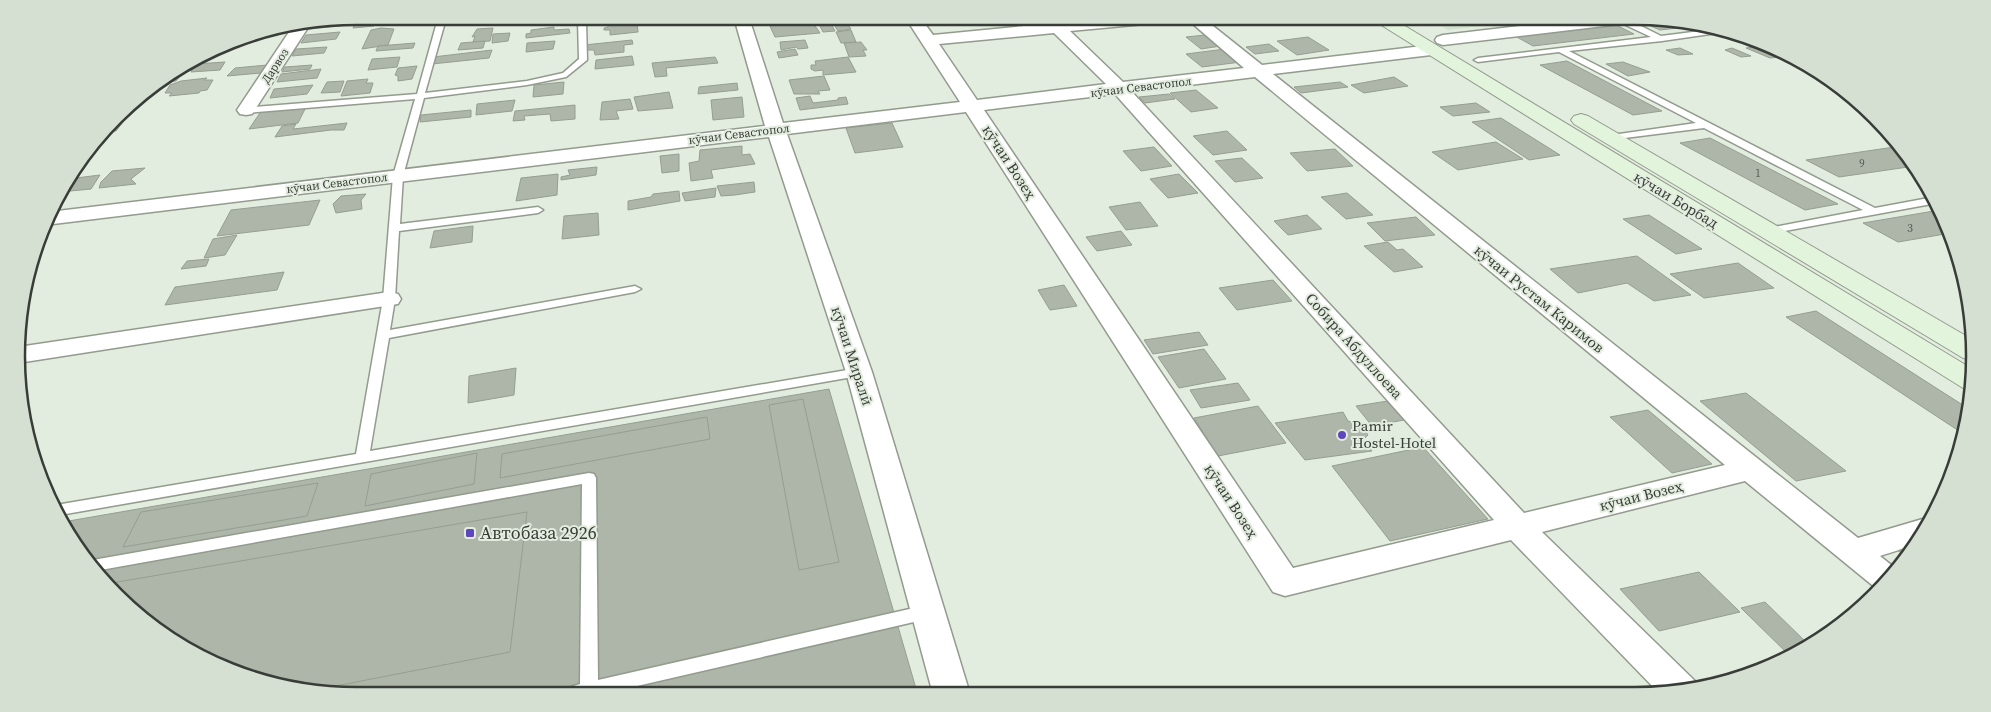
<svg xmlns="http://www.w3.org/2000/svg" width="1991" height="712" font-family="'Source Serif 4',serif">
<rect width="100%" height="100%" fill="#e3eddf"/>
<path fill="#d3e2ce" d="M1426,17H1558L1448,30Z"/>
<g fill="#adb6a9" stroke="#959e91">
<path d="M811,20L820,33L775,37L769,24Z"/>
<path d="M817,20H829L835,31L823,32Z"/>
<path d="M831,20H845L851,29L838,31Z"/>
<path d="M1660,20L1704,25L1660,30L1641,22Z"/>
<path d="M551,21V22L522,25V22Z"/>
<path d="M637,21L638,32L610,35V30H604V28L608,27V23Z"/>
<path d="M350,22V25L309,29L312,23Z"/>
<path d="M360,22H376L374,26L353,28L355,24Z"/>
<path d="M1614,24L1634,34L1533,46L1515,36Z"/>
<path d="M554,27V30L569,29L570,33L526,38V34L531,33V30Z"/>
<path d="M381,28L394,29L388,45L362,49L371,30Z"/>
<path d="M493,28L490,41L473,42L475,36L472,37L477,29Z"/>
<path d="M851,30L856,42L841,43L836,32Z"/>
<path d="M340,32L336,39L301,43L306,35Z"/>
<path d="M510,33L508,41L492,43L493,34Z"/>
<path d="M1205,35L1221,46L1201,49L1186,37Z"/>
<path d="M1308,37L1329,50L1297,55L1277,41Z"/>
<path d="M632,40L633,44L624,45V52L595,55L594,50H585L584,45Z"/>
<path d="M805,40L808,48L798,49L796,47L781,50L780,42Z"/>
<path d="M485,41L483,48L458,50L461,43Z"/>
<path d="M555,41L553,49L526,52L527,43Z"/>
<path d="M861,42L867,50H863L866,56L849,57L844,43Z"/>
<path d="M415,43L413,48L376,51L378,46Z"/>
<path d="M1269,44L1279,51L1255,54L1246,47Z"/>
<path d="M1768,45L1785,51L1792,56L1770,58L1746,48Z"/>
<path d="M327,47L324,53L292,56L296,49Z"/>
<path d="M1680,48L1693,54L1678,55L1666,50Z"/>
<path d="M1732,48L1751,56L1741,57L1725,50Z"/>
<path d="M795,49L798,55L779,58L777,52Z"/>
<path d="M1225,49L1241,62L1202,67L1186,54Z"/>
<path d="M492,50L489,58L432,64L433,57Z"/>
<path d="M632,56L634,65L595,69L596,60Z"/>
<path d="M400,57L397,67L368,70L372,59Z"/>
<path d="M715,57L718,63L666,68L667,76L655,77L652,63Z"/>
<path d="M848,57L856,72L823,75V70L815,71L811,69V65H816L815,61Z"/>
<path d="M1567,61L1662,111L1633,115L1540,65Z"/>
<path d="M225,62L220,70L191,72L195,64Z"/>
<path d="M1623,62L1650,72L1628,76L1606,64Z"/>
<path d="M267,65L261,73L227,76L235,68Z"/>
<path d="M312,65L310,69L282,72L285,67Z"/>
<path d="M188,66L176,81L161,82L187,66Z"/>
<path d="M417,66L412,79L398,81V76L395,75L398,68Z"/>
<path d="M321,69L317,78L277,82L281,74Z"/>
<path d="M824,76L830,90L818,91L820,94H794L789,80Z"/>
<path d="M1394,77L1408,86L1364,93L1351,85Z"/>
<path d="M207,78L204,80H213L207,90L200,91L199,93L169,96L172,93H165L170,85L181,81Z"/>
<path d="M368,79L366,83H373L370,93L341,96L347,81Z"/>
<path d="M344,81L340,92L321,93L327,82Z"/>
<path d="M564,82L563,94L533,97L534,85Z"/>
<path d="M1340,82L1348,87L1301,93L1294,87Z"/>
<path d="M737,83L738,90L698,94L699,87Z"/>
<path d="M313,85L307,94L270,98L274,89Z"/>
<path d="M1196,90L1218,108L1191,112L1170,93Z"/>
<path d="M669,92L673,108L638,111L634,97Z"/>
<path d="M1169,94L1175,99L1145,103L1139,97Z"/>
<path d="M810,96L813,103L838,100V98L846,97L848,104L800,110L796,98Z"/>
<path d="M742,97L744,117L713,120L711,100Z"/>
<path d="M630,99L633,109L616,111L619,119L600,120L602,102Z"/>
<path d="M515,100L512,111L476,115L477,104Z"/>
<path d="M1476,103L1490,112L1453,116L1440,107Z"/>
<path d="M575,105V119L551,121L550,114L524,116L525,120L513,121L515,111Z"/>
<path d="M306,107L298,123L249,129L262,110Z"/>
<path d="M471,110V117L420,122L421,115Z"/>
<path d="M116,117H127L116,131L102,132Z"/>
<path d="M1501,118L1560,155L1529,160L1472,122Z"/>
<path d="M347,123L344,130H331L275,137L282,126L296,124L293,129Z"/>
<path d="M892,123L903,147L855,153L846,128Z"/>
<path d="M1227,131L1247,150L1213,155L1193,136Z"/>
<path d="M1710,138L1838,204L1805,210L1680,143Z"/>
<path d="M1496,142L1523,159L1458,170L1432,152Z"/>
<path d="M742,146V155L750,154L755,164L711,170L713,178L691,181L689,163L699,161L700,150Z"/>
<path d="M1901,146L1915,166L1839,177L1806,160Z"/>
<path d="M1154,147L1172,166L1141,171L1123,151Z"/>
<path d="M1335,149L1353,166L1307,171L1290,153Z"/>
<path d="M679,154V171L662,173L660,156Z"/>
<path d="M1242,158L1263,178L1235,182L1215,161Z"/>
<path d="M597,167L596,175L561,180V177L570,175L568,170Z"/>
<path d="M145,168L131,179L136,184L99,188L101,182L112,171Z"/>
<path d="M558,174L557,195L516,201L521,178Z"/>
<path d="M1179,174L1198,193L1168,198L1150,179Z"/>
<path d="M100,175L91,189L60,192L68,179Z"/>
<path d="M754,182L755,192L735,195L721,196L717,186Z"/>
<path d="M716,188L715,197L685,201L682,193Z"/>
<path d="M679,191L680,201L628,210V201L651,197L653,194Z"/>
<path d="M1347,193L1373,215L1346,219L1321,197Z"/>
<path d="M366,194L361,200L362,209L336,213L333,204L341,196Z"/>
<path d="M320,200L309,225L217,236L231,210Z"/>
<path d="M1140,202L1158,226L1126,230L1109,207Z"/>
<path d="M1940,210L1951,233L1898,242L1863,223Z"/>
<path d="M598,213L599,235L562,239L564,216Z"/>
<path d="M1307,215L1322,229L1288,235L1274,221Z"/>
<path d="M1649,215L1702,249L1676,254L1623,219Z"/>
<path d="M1416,217L1435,235L1385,241L1367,223Z"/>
<path d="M473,226L472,242L430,248L434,231Z"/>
<path d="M1121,231L1132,245L1097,251L1086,237Z"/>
<path d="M237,235L225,255L204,258L213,239Z"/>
<path d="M1388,242L1397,250L1403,249L1423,267L1394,272L1364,246Z"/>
<path d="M1637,256L1691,295L1654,301L1627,283L1578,293L1550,269Z"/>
<path d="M209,259L206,266L181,269L187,261Z"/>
<path d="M1738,263L1774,288L1704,298L1670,274Z"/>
<path d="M284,272L277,290L165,305L175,287Z"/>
<path d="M1273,280L1292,301L1237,310L1219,288Z"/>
<path d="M1064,285L1077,306L1050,310L1038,290Z"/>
<path d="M1816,311L1969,409L1965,435L1786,317Z"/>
<path d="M1199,332L1208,345L1153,354L1144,340Z"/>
<path d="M1204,349L1226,379L1179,388L1158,357Z"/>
<path d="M516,368L514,395L468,403L469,376Z"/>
<path d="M1238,383L1250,400L1201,408L1190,390Z"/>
<path d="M829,389L917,692L907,695L356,696L268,684L167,638L116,596L74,545L63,522Z"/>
<path d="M1746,393L1846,471L1796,481L1700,401Z"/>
<path d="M803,399L839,562L799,570L769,405Z"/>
<path d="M1388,401L1404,420L1372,426L1356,406Z"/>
<path d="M1258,406L1286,443L1218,456L1194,418Z"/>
<path d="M1648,410L1712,464L1672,473L1610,417Z"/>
<path d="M1343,412L1348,421L1362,426L1368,435L1363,440L1372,451L1305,460L1275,423Z"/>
<path d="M707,417L710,439L500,478L502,454Z"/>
<path d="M1423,447L1488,519L1390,541L1332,466Z"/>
<path d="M477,453L474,484L365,506L371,474Z"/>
<path d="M318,483L307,516L123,547L141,512Z"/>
<path d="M527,512L510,652L315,690L268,684L167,638L116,596L106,584Z"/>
<path d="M1914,545L1905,556L1896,549Z"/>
<path d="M1699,572L1740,612L1659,631L1620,589Z"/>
<path d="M1765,602L1809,645L1791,657L1741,608Z"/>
</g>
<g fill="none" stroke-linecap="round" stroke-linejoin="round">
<g stroke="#929b8e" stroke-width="3">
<g id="lane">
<path d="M1617,17H1623L1661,36L1724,28L1731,31L1662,41L1569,51L1875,208L1934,197L1937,203L1769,234L1765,233L1764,231L1765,229L1769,228L1863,210L1704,128L1609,140V136L1612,135L1696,123L1559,52L1478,62L1474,60L1478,58L1651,37L1617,21Z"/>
<path d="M578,21H586L587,60L566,77L527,85L424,98L403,176L400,224L538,207L543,210L538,213L399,231L395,299L390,330L635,286L641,289L635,292L389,338L370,451L859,368L864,369L865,372L864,375L60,515L56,505L356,454L383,299L393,176L415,99L246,113L242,110L243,108L417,94L437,22H445L425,93L527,81L563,73L579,59Z"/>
<path d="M589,473L594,474L596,478L598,680L927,605L933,607L935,612L933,617L927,619L598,695H558L561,690L580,684L582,484L95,571L87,561Z"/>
</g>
</g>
<g stroke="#929b8e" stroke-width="3">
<g id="street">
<path d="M1604,16L1645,18L1638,22L1443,45L1437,43L1435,40L1437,37L1443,35Z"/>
<path d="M1186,18H1203L1262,65L1431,45L1437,47L1439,50L1437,53L1431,55L1273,74L1858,538L1926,518L1932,520C1921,546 1904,548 1880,556L1895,568L1877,589L1745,481L1542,532L1695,681L1698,687L1680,693H1659L1511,540L1285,596L1273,592L966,112L787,134L872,372L970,694H933L846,372L769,137L45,225L49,212L765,126L735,21H750L783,123L960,102L907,20H922L933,35L1045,24L1041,19H1058L1061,22L1099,19H1152L1150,22L1145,24L1070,31L1123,82L1244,68ZM1054,33L1106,84L977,100L939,44ZM1255,77L1725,465L1524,513L1132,92ZM1115,94L1494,520L1293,568L984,110Z"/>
<path d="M295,23H311L252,114L246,115L240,114L237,110Z"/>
<path d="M389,292L398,294L401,299L398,304L18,363V347Z"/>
</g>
</g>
<g stroke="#929b8e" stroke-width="2">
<g id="secondary">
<path d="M1390,17L1974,370L1972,391L1963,388L1370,18Z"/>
<path d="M1581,114L1588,116L1973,340V360L1963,358L1574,124L1571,120L1574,116Z"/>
</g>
</g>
<use href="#lane" fill="#fff" fill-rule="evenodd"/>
<use href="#street" fill="#fff" fill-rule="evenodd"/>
<use href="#secondary" fill="#e3f4dc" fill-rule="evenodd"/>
</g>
<g fill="#5d46be" stroke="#e3eddf" stroke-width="2">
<circle cx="1342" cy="435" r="5"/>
<rect x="465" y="528" width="10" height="10" rx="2.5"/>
</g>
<g text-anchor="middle" stroke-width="4" stroke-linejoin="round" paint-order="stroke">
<g font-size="11" fill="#565b54">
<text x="1862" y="167">9</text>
<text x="1758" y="177">1</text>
</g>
<g font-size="12" fill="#393d38" stroke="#e3eddf">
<text transform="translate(275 66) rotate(-57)" y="4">Дарвоз</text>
<text transform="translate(1141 87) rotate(-7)" y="4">кӯчаи Севастопол</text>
<text transform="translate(739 134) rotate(-7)" y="4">кӯчаи Севастопол</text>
<text transform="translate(337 183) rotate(-7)" y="4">кӯчаи Севастопол</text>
</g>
<g font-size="12" fill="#565b54">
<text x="1910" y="232">3</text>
</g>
<g font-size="15" fill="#393d38" stroke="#e3eddf">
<text transform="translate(1009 162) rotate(57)" y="5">кӯчаи Возеҳ</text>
<text transform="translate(1676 200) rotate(31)" y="5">кӯчаи Борбад</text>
<text transform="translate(1539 299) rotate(39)" y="5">кӯчаи Рустам Каримов</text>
<text transform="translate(1354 346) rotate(48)" y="5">Собира Абдуллоева</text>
<text transform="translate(852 356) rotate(72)" y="5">кӯчаи Миралӣ</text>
<text transform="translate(1641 496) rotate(-14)" y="5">кӯчаи Возеҳ</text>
<text transform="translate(1231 501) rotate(57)" y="5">кӯчаи Возеҳ</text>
</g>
<g font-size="15" fill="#393d38" stroke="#e3eddf" text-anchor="start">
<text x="1352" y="431">Pamir<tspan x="1352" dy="17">Hostel-Hotel</tspan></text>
</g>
<g font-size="18" fill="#393d38" stroke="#e3eddf" text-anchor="start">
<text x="480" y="539">Автобаза 2926</text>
</g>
</g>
<path d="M0 0H1991V712H0ZM356 25H1635A331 331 0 0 1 1966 356V356A331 331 0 0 1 1635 687H356A331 331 0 0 1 25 356V356A331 331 0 0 1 356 25Z" fill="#d5dfd2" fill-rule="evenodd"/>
<path fill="none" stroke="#393d38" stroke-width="2.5" d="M356 25H1635A331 331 0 0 1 1966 356V356A331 331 0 0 1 1635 687H356A331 331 0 0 1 25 356V356A331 331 0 0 1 356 25Z"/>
</svg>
